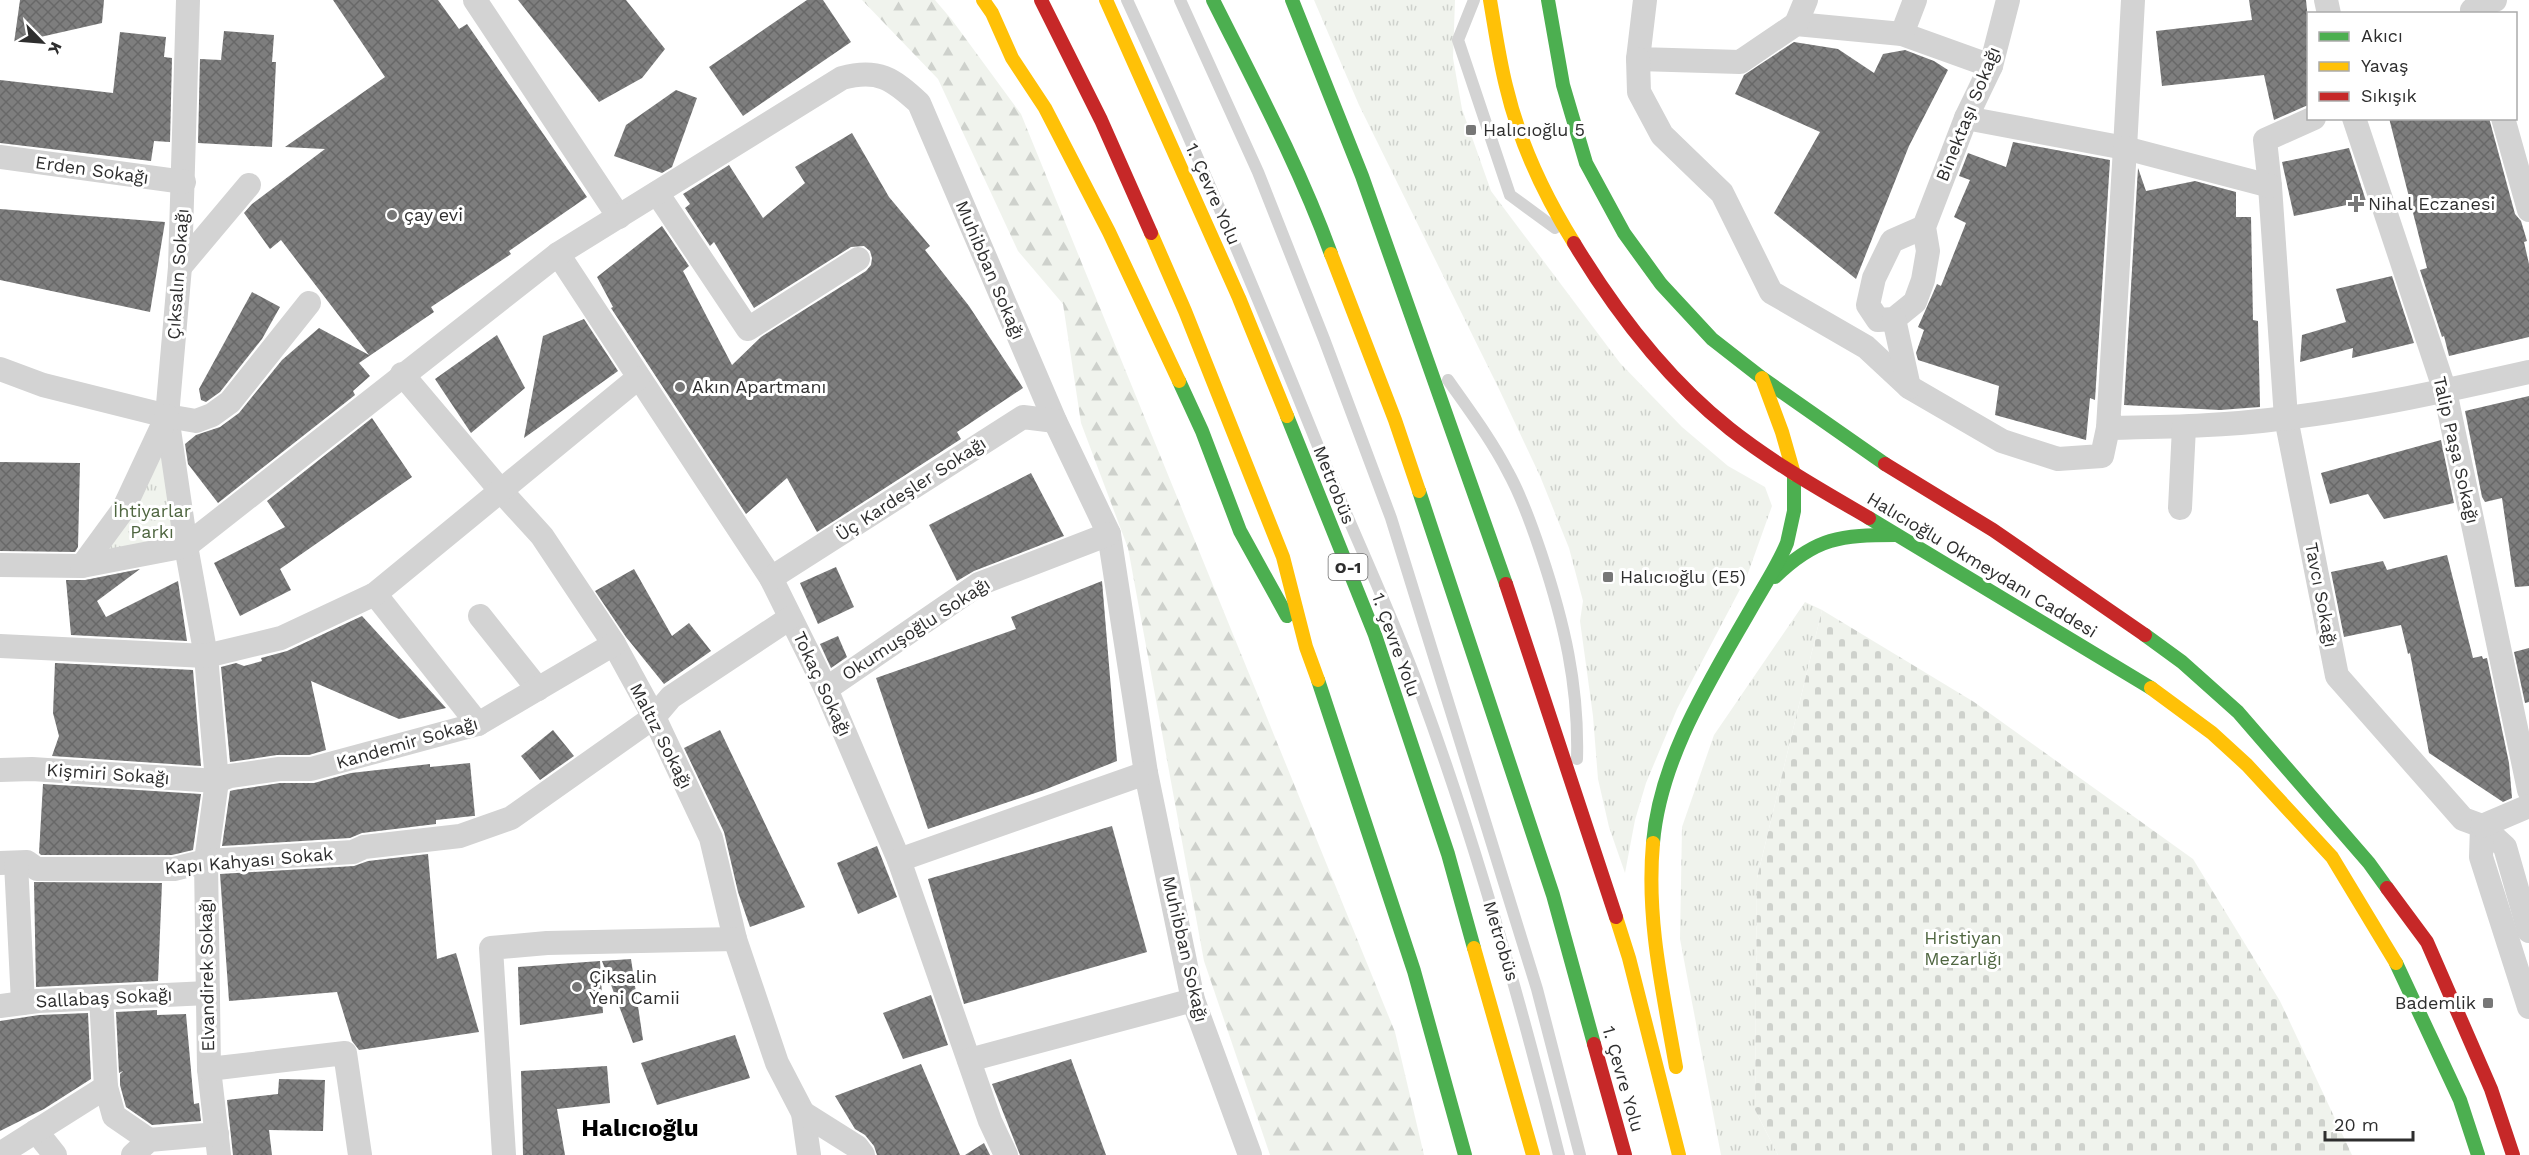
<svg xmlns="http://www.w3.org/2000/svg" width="2529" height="1155" font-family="'Work Sans',sans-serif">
<defs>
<pattern id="grass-tufts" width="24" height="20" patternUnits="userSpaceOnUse" patternTransform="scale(1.5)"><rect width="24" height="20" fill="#f0f3ed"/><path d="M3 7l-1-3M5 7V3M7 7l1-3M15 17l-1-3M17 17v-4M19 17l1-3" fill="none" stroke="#ced1cc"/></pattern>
<pattern id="forest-firs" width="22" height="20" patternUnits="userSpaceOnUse" patternTransform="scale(1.5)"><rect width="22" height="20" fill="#f0f3ed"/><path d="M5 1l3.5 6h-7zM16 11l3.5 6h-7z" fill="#ced1cc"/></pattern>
<pattern id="cemetery-stones" width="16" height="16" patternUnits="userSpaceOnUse" patternTransform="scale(1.5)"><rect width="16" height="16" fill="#f0f3ed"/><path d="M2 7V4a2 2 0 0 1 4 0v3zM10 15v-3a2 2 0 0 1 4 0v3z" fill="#ced1cc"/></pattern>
<pattern id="building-cross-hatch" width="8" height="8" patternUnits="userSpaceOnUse" patternTransform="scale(1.5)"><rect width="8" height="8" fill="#7e7e7e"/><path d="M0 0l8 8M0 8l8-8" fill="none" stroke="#686868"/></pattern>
</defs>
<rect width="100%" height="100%" fill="#fff"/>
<g fill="url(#grass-tufts)">
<path d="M1314,0H1455L1453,58L1462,109L1491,191L1620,363L1682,427L1728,466L1765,487L1772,506L1747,576L1677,709L1646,783L1635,820L1625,873L1609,827L1598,779L1593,716L1580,621L1583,601L1569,548L1540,476L1499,389L1359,105Z"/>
<path d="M167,416L186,546L82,566Z"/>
<path d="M1805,602L1822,610L1757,878L1755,1110L1778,1155H1721L1680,939L1682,827L1714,735Z"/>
</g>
<path fill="url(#forest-firs)" d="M862,0H935L952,20L1021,114L1395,1032L1424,1155H1270L1204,961L1128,548L1081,423L1063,304L1018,251L938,79Z"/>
<path fill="url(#cemetery-stones)" d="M1822,610L1974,702L2193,859L2280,1001L2352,1155H1778L1755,1110L1757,878Z"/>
<g fill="url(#building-cross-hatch)">
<path d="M20,0H104L102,23L14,43Z"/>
<path d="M333,0H438L459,29L467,24L587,197L509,251L511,254L431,307L434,312L359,363L370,376L353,391L355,395L218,503L188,464L185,444L196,435L220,427L239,413L282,360L319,328L369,355L281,240L270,249L244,213L252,204L325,149L285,147L385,77Z"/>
<path d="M518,0H626L665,49L642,78L599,102Z"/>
<path d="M807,0H823L851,42L743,116L709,67Z"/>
<path d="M2249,0H2306L2308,20V105L2274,120L2264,75L2162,86L2156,31L2252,20Z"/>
<path d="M224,31L274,35L272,62H276L272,147L198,143L200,59L221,60Z"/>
<path d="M120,32L166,37L164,57L172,58L170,142L154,141L151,161L0,143V80L113,93Z"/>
<path d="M1794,42L1838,49L1874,73L1883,54L1905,50L1934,61L1948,70L1909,146L1856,279L1774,213L1820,132L1735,94L1744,75Z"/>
<path d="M676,90L697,98L672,167L662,173L614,156L626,125Z"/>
<path d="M2389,118H2489L2515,214L2521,221L2527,241L2524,242L2529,264V337L2449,356L2444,336L2442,337L2420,270L2427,268Z"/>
<path d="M852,133L889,197L930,246L925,250L969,306L1023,388L957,432L961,439L817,532L787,478L746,514L611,308L613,307L597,277L662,226L689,266L683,271L732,365L761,337L866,271L871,265L872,258L870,251L864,246L851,247L754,308L714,242L710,246L685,208L690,204L683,194L729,165L763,218L805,183L795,167Z"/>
<path d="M2013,142L2110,160L2095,400L2090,398L2086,440L1995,415L1999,386L1918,360L1916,353L1924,330L1918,327L1937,284L1941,286L1966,223L1954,217L1970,180L1959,176L1968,153L2006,167Z"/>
<path d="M2349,148L2366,201L2294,216L2282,162Z"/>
<path d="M2138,168L2146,191L2195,181L2236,192V217H2251L2253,320L2258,321L2260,407L2220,410L2124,405Z"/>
<path d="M0,209L165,222L150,312L0,280Z"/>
<path d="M2392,276L2414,343L2352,358L2353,348L2300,362L2302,335L2346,322L2336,289Z"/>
<path d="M252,292L280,307L262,339L220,392L206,402L201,400L199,389Z"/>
<path d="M584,319L618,371L524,438L543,336Z"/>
<path d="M497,335L525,388L471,433L435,379Z"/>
<path d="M2529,396V586L2515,587L2502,498L2485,502L2482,497L2465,411Z"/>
<path d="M372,418L412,477L280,569L291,590L240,616L214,563L285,527L267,501Z"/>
<path d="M2441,440L2454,503L2384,519L2368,494L2330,504L2321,473Z"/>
<path d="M0,462L80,463L78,547L75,552L0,551Z"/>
<path d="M1031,473L1064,536L974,571L957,581L929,525Z"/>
<path d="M2447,555L2473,658L2482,656L2483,659L2487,658L2509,763L2512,798L2503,802L2429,753L2410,653L2408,654L2401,625L2344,637L2331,572L2383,561L2387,570Z"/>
<path d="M836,567L854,607L818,624L800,583Z"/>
<path d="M140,569L97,601L106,617L178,581L187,641L71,635L66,580H85Z"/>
<path d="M634,569L672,636L689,623L711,651L664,684L626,637L595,591Z"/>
<path d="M1102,581L1117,761L1044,790L928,829L876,678L1016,629L1011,617Z"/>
<path d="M362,616L446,708L399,719L311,681L326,750L309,755H277L230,762L221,667L236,663L244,666L262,661L261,658L287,651Z"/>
<path d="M838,636L847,657L831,668L820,644Z"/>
<path d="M2529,648V702L2525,703L2514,652Z"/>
<path d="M55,663L193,670L201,766L52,756L59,736L53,713Z"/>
<path d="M553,730L574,756L540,780L521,756Z"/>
<path d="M720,730L805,907L750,927L738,892L724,832L684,748Z"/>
<path d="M470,763L475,816H473L436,820V824L362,833L350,838L222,846L230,791L234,790L280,783H314L351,773L430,764V767Z"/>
<path d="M43,784L201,794L193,850L172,855H41L39,853Z"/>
<path d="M1112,826L1147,952L964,1004L928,879Z"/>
<path d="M877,846L897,897L858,914L837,863Z"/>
<path d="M428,854L437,959L456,953L479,1032L359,1050L352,1041L337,992L229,1001L220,874L354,866L368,861Z"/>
<path d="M34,882L162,883L158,981L36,987Z"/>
<path d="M631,959L643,1040L633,1043L602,961Z"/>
<path d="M600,961L603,1013L520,1025L518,967Z"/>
<path d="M931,995L948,1045L903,1059L883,1013Z"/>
<path d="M157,1010V1015L186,1014L194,1104L199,1103L201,1121L152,1125L126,1107L120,1085V1074L123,1071L119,1073L116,1012Z"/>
<path d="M88,1013L91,1079L44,1109L0,1131V1021L39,1015Z"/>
<path d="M735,1035L750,1078L657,1105L641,1063Z"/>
<path d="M1071,1059L1106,1155H1020L992,1084Z"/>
<path d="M921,1064L960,1155H877L874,1146L865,1135L855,1129L835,1096Z"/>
<path d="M607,1066L610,1103L557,1109L565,1155H523L521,1071Z"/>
<path d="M279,1079L325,1080L323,1131L269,1130L272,1155H233L227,1100L278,1094Z"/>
<path d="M984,1143L990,1155H965Z"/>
</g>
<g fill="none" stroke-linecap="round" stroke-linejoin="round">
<g stroke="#d3d3d3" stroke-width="12">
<path d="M1127,0C1197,151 1260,302 1322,456C1354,535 1391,612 1420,691C1476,843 1520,999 1559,1155"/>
<path d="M1180,0L1258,172L1324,339L1391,518L1537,989L1580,1155"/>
<path d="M1474,0L1458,40L1510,195L1555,228"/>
<path d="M1448,380C1469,410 1491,439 1508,472C1522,497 1532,526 1541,553C1564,622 1579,685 1577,759"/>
</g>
<g stroke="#d3d3d3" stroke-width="24">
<path d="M188,0L180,267L167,416L186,546L206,656L217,781L206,861L209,1069L219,1155"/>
<path d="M475,0L619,217"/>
<path d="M1645,0L1638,59L1740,62L1796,24L1902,34L1991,66"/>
<path d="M2326,0L2329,14"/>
<path d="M2472,10L2495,0"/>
<path d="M1796,24L1806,0"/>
<path d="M1902,34L1915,0"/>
<path d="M1638,59L1639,92L1662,135L1722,193L1771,292L1866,347L1909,387L2002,441L2058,459L2102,456L2108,428"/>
<path d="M1966,118L2125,148L2133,0"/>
<path d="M2314,118L2265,140L2270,186L2286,418L2337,676L2463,819L2482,826L2505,847L2529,931"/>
<path d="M2354,118L2445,391L2529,790"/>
<path d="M2503,118L2529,210"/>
<path d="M0,157L184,182"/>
<path d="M2270,186L2125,148L2108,428C2168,427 2227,426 2286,418C2368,408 2449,390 2529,372"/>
<path d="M657,193L748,329L858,259"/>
<path d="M1924,227L1892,241L1874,278L1868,305L1878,320L1894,319L1915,302L1923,280L1928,251L1924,227L1966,118L1991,66L2008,0"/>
<path d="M558,254L771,578L826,689L899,860L990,1121L1006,1155"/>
<path d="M180,267L249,185"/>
<path d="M1894,319L1909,387"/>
<path d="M0,369L43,385L167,416L196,421L212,415L230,402L309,303"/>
<path d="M402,374L501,491L542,536L614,644L654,717L711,838L735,939L777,1063L803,1113L809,1155"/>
<path d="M2180,508L2184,427"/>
<path d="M0,565L82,566L186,546L558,254L842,78C878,68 893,79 919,103L1055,421L1109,534L1146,773L1193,1000L1250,1155"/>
<path d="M82,566L123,510L167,416"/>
<path d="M771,578L1023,417L1055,421"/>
<path d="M375,594L478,724"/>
<path d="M480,616L538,689"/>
<path d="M0,646L206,656L281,638L375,594L638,378"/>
<path d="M826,689L979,584L1109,534"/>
<path d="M0,770L32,769L217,781L230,776L279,769H311L478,724L614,644"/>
<path d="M2482,826L2481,857L2529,1007"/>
<path d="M2482,826L2529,806"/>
<path d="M899,860L1146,773"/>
<path d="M0,863L27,862L37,869H174L206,861L353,852L364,847L460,836L511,818L654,717L671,697L790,618"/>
<path d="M16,863L23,1003"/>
<path d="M101,998L106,1087L114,1116L149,1140"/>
<path d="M0,1006L38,1001L208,993"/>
<path d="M969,1060L1193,1000"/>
<path d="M209,1069L345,1053L360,1155"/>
<path d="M803,1113L857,1147L863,1155"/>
<path d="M36,1131L55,1155"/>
<path d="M0,1154L106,1087"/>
<path d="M133,1155L149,1140L217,1134"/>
<path d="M504,1155L491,948L547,943L735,939"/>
</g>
<g stroke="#4caf50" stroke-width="14">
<path d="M1213,0C1255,84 1299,166 1331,254"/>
<path d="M1292,0L1362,176L1506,584"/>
<path d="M1548,0L1563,85L1586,163L1624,233L1661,284L1712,339L1762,378L1885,464"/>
<path d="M1179,381L1202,431L1240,531L1287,616"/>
<path d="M1287,416L1375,635L1448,854L1474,948"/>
<path d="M1419,491L1553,895L1594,1044"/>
<path d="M1869,518L2151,688"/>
<path d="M1775,577C1816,537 1841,535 1896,535"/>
<path d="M2145,635L2182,662L2238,712L2369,863L2387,888"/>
<path d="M1318,680L1414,971L1465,1155"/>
<path d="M1653,843C1660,758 1711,679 1752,607C1764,586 1778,565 1787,543L1794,511V474"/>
<path d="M2396,963L2460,1100L2478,1155"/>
</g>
<g stroke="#ffc107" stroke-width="14">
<path d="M983,0L992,13L1012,58L1045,108L1109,232L1179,381"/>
<path d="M1106,0L1239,298L1287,416"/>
<path d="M1490,0C1495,29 1499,58 1506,86C1519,141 1544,195 1574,243"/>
<path d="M1151,233L1185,311L1283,557L1306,647L1318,680"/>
<path d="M1331,254L1395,420L1419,491"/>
<path d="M1762,378L1782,432L1794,474"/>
<path d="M2151,688L2212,733L2247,765L2332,857L2396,963"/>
<path d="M1653,843C1646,919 1663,992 1676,1067"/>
<path d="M1616,917L1629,958L1679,1155"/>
<path d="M1474,948L1533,1155"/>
</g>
<g stroke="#c62828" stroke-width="14">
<path d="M1041,0L1101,120L1151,233"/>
<path d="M1574,243C1615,311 1667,379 1730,429C1773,463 1821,490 1869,518"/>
<path d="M1885,464L1993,530L2145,635"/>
<path d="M1506,584L1616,917"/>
<path d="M2387,888L2427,942L2491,1089L2513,1155"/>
<path d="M1594,1044L1625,1155"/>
</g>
</g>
<g fill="#777" stroke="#fff" stroke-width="2">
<rect x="1465" y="124" width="12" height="12" rx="3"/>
<path d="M2353 195h6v6h6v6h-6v6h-6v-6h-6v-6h6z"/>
<circle cx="392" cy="215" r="6"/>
<circle cx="680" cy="387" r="6"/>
<rect x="1602" y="571" width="12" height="12" rx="3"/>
<circle cx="577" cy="987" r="6"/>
<rect x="2482" y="997" width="12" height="12" rx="3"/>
</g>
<g text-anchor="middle" stroke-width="6" stroke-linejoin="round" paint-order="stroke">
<rect fill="#fff" stroke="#6d6d6d" stroke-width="1.5" x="1328.5" y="554" width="39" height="26" rx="4.5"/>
<g font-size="16" font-weight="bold" fill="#2e2e2e">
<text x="1348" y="573">O-1</text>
</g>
<g font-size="18" fill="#2e2e2e" stroke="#fff">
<text transform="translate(1968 114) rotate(-68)" y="6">Binektaşı Sokağı</text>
<text transform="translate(92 170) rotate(8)" y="6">Erden Sokağı</text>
<text transform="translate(1213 194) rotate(66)" y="6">1. Çevre Yolu</text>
<text transform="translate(990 270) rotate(67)" y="6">Muhibban Sokağı</text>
<text transform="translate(178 274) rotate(-86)" y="6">Çıksalın Sokağı</text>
<text transform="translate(2456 450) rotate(77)" y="6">Talip Paşa Sokağı</text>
<text transform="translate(1334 485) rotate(68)" y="6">Metrobüs</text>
<text transform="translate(911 489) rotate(-33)" y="6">Üç Kardeşler Sokağı</text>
<text transform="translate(1982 565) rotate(31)" y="6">Halıcıoğlu Okmeydanı Caddesi</text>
<text transform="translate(2321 595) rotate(79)" y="6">Tavcı Sokağı</text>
<text transform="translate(916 629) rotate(-33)" y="6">Okumuşoğlu Sokağı</text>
<text transform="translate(1396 645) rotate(70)" y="6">1. Çevre Yolu</text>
<text transform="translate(822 684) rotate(65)" y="6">Tokaç Sokağı</text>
<text transform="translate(661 736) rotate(63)" y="6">Maltız Sokağı</text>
<text transform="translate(407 743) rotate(-16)" y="6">Kandemir Sokağı</text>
<text transform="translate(108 774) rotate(4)" y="6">Kişmiri Sokağı</text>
<text transform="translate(249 861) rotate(-5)" y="6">Kapı Kahyası Sokak</text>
<text transform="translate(1501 941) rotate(73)" y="6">Metrobüs</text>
<text transform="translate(1185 949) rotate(77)" y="6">Muhibban Sokağı</text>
<text transform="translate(207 975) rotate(-91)" y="6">Elvandirek Sokağı</text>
<text transform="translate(104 998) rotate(-3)" y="6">Sallabaş Sokağı</text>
<text transform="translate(1623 1079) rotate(74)" y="6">1. Çevre Yolu</text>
</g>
<g font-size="18" fill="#2e2e2e" stroke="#fff" text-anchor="start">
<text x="1483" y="136">Halıcıoğlu 5</text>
<text x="2368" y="210">Nihal Eczanesi</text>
<text x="404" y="221">çay evi</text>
<text x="692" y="393">Akın Apartmanı</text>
<text x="1620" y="583">Halıcıoğlu (E5)</text>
<text x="589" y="983">Çiksalin<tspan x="589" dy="21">Yeni Camii</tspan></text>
<text x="2476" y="1009" text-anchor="end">Bademlik</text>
</g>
<g font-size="18" fill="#4f6640" stroke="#fff">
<text x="152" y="517">İhtiyarlar<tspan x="152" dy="21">Parkı</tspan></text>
<text x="1963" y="944">Hristiyan<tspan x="1963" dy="21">Mezarlığı</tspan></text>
</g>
<g font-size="24" font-weight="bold" fill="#000" stroke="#fff">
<text x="640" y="1136">Halıcıoğlu</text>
</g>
</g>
<rect x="2307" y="12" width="210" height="108" fill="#ffffff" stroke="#ababab" stroke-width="1.5"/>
<rect x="2319" y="32" width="30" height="9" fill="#4caf50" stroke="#ababab" stroke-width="1.5"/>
<text x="2361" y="42" font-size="18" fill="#2e2e2e">Akıcı</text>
<rect x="2319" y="62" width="30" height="9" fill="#ffc107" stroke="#ababab" stroke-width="1.5"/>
<text x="2361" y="72" font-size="18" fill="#2e2e2e">Yavaş</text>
<rect x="2319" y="92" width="30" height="9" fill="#c62828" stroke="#ababab" stroke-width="1.5"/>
<text x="2361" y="102" font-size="18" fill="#2e2e2e">Sıkışık</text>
<g transform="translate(42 42) rotate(115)" stroke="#ffffff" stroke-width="4.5" paint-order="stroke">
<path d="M0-4.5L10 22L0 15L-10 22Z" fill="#2e2e2e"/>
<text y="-9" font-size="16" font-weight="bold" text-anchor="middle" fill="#2e2e2e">K</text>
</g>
<path d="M2325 1131v9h88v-9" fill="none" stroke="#2e2e2e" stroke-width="3"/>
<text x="2334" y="1131" font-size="18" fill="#2e2e2e" stroke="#ffffff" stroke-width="4.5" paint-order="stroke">20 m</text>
</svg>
